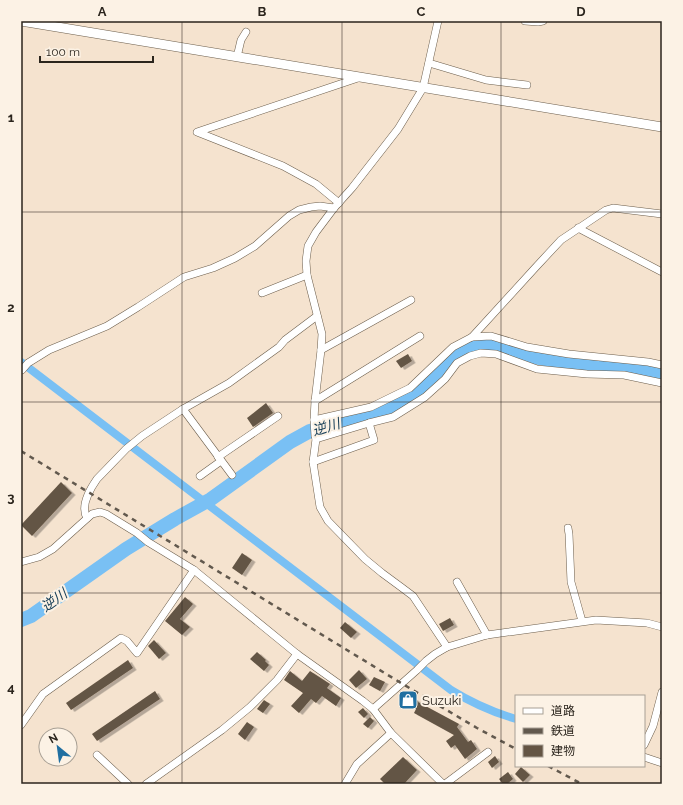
<svg xmlns="http://www.w3.org/2000/svg" width="683" height="805" font-family="Raleway,'Noto Sans JP',sans-serif">
<defs>
<filter id="shadow"><feDropShadow dx="3.5" dy="2" stdDeviation="0" flood-color="#0004"/></filter>
</defs>
<rect width="100%" height="100%" fill="#f5e3cf"/>
<g fill="none" stroke-linecap="round" stroke-linejoin="round">
<path stroke="#79c0f4" stroke-width="8" d="M21,362L451,690C472,703 492,712 516,719"/>
<path stroke="#79c0f4" stroke-width="14" d="M21,620L31,616L126,549L175,519L211,499L290,442L310,431L388,409L419,391L440,371L457,356L471,347L482,345H495L528,356L564,362L655,372L662,374"/>
</g>
<g fill="#645544" filter="url(#shadow)">
<path d="M408,354L412,361L401,368L396,361Z"/>
<path d="M266,403L273,413L253,427L247,418Z"/>
<path d="M61,482L72,493L32,536L21,525Z"/>
<path d="M242,553L252,560L242,575L232,568Z"/>
<path d="M185,597L193,604L180,619L190,627L182,635L165,621Z"/>
<path d="M450,618L454,625L443,631L439,624Z"/>
<path d="M345,622L357,632L351,638L340,628Z"/>
<path d="M154,640L166,653L159,659L148,646Z"/>
<path d="M257,652L266,660L265,661L269,665L264,671L250,659Z"/>
<path d="M128,660L133,668L71,710L66,703Z"/>
<path d="M359,670L367,679L356,688L349,680Z"/>
<path d="M290,671L302,681L310,671L330,684L327,688L341,698L336,706L322,696L316,703L311,699L299,713L291,706L303,693L284,680Z"/>
<path d="M374,677L385,682L380,691L369,685Z"/>
<path d="M155,691L160,699L97,741L92,734Z"/>
<path d="M406,693L418,701V702L459,724L457,727L468,742L471,740L477,749L465,759L455,745L451,748L446,741L454,735L414,713L416,709L401,700Z"/>
<path d="M264,700L270,704L263,713L257,709Z"/>
<path d="M363,708L368,714L364,718L358,712Z"/>
<path d="M370,717L374,721L368,728L363,724Z"/>
<path d="M247,722L254,727L245,740L238,734Z"/>
<path d="M495,756L499,762L492,768L488,762Z"/>
<path d="M403,757L417,770L404,784H385L380,779Z"/>
<path d="M521,767L530,775L523,782L515,774Z"/>
<path d="M508,772L513,779L507,784H503L499,779Z"/>
</g>
<g fill="none" stroke-linecap="round" stroke-linejoin="round">
<g stroke="#6c5e4c" stroke-width="8">
<g id="minor">
<path d="M438,21L423,88L398,129L352,188L334,208L316,232L308,246L306,261L307,275L322,334L321,350L315,401L314,420L315,436L316,439L313,462L320,507L328,521L365,559L382,573L401,587L413,596L447,647"/>
<path d="M525,21L538,22L543,21"/>
<path d="M237,57L241,40L246,32"/>
<path d="M429,63L486,80L527,85"/>
<path d="M339,203L316,184L283,166L197,132L361,77"/>
<path d="M578,228L662,272"/>
<path d="M262,293L307,275"/>
<path d="M472,337L535,268L561,240L606,210L613,208L662,214"/>
<path d="M321,350L411,300"/>
<path d="M22,370L28,363L49,350L107,326L138,307L184,277L213,268L235,258L255,246L289,216L299,210L311,207L320,206L334,208"/>
<path d="M315,401L420,336"/>
<path d="M183,409L232,475"/>
<path d="M314,420L371,407L410,388L453,347L472,337L491,336L527,347L569,354L648,362L662,365"/>
<path d="M316,439L369,423L393,417L425,397L445,379L457,363L470,356L481,353L496,354L537,369L587,374L624,375L662,383"/>
<path d="M218,457L278,416"/>
<path d="M313,462L374,440L369,423"/>
<path d="M200,476L221,461"/>
<path d="M87,518C80,506 90,489 97,479L126,449L142,436L183,409L229,383L279,347L285,340L317,316"/>
<path d="M568,528L569,534L571,582L582,621"/>
<path d="M21,562L39,557L53,549L92,514L100,512L106,514L137,533L148,542L194,570L297,654L363,701L373,709L391,733L443,784"/>
<path d="M457,582L487,635"/>
<path d="M373,709L417,670L426,661L435,654L447,647L454,645L487,635L596,620L647,623L662,627"/>
<path d="M21,725L43,694L121,638L127,641L137,653L194,570"/>
<path d="M644,745L653,726L662,692"/>
<path d="M97,755L128,784"/>
<path d="M644,757L662,763"/>
<path d="M146,784L222,730L250,707L277,680L297,654"/>
<path d="M345,784L357,764L391,733"/>
<path d="M445,784L488,752"/>
</g>
</g>
<g stroke="#6c5e4c" stroke-width="10">
<path id="tertiary" d="M21,21L662,127"/>
</g>
<use href="#minor" stroke="#fff" stroke-width="7"/>
<use href="#tertiary" stroke="#fff" stroke-width="9"/>
<g stroke="#62594e" stroke-width="2.5" stroke-dasharray="5 5" stroke-linecap="butt">
<path d="M21,451L401,683L477,728L516,749"/>
<path d="M548,766L582,784"/>
</g>
</g>
<path fill="none" stroke="#2b251d" stroke-width="1" stroke-opacity="0.55" d="M182,21V784M342,21V784M501,21V784M21,212H662M21,402H662M21,593H662"/>
<defs>
<g id="shop-square" transform="scale(1)"><rect x="-9" y="-9" width="18" height="18" rx="4" fill="#206fa1" stroke="#fcf2e5"/><path d="M-5-2.5h2.3a2.7 3.5 0 0 1 5.4 0H5L5.5 6h-11ZM-1.5-2.5h3a1.5 2.3 0 0 0-3 0Z" fill="#fff"/></g>
</defs>
<g fill-rule="evenodd">
<use href="#shop-square" x="408" y="700"/>
</g>
<g text-anchor="middle" stroke-width="4" stroke-linejoin="round" paint-order="stroke">
<g font-size="13" fill="#2b251d" stroke="#fcf2e5" text-anchor="start">
<text x="422" y="705">Suzuki</text>
</g>
<g font-size="14" font-style="italic" fill="#143c56" stroke="#fcf2e5">
<text transform="translate(326 427) rotate(-17)" y="5">逆川</text>
<text transform="translate(54 600) rotate(-35)" y="5">逆川</text>
</g>
</g>
<rect width="683" height="805" fill="none" stroke="#fcf2e5" stroke-width="44"/>
<rect x="515" y="695" width="130" height="72" fill="#fcf2e5" stroke="#a8a095"/>
<rect x="523" y="708" width="20" height="6" fill="#ffffff" stroke="#a8a095"/>
<text x="551" y="715" font-size="12" fill="#2b251d">道路</text>
<rect x="523" y="728" width="20" height="6" fill="#62594e" stroke="#a8a095"/>
<text x="551" y="735" font-size="12" fill="#2b251d">鉄道</text>
<rect x="523" y="745" width="20" height="12" fill="#645544" stroke="#a8a095"/>
<text x="551" y="755" font-size="12" fill="#2b251d">建物</text>
<g transform="translate(58 747) rotate(331)"><circle r="19" fill="#fcf2e5" stroke="#a8a095"/>
<path d="M0-3L7 15L0 10L-7 15Z" fill="#206fa1"/>
<text y="-6" font-size="11" font-weight="bold" text-anchor="middle" fill="#2b251d">N</text>
</g>
<path d="M40 56v6h113v-6" fill="none" stroke="#2b251d" stroke-width="2"/>
<text x="46" y="56" font-size="12" fill="#2b251d" stroke="#fcf2e5" stroke-width="3" paint-order="stroke">100 m</text>
<rect x="22" y="22" width="639" height="761" fill="none" stroke="#2b251d" stroke-width="1.5"/>
<g font-size="13" text-anchor="middle" font-weight="bold" fill="#2b251d">
<text x="102" y="16">A</text>
<text x="262" y="16">B</text>
<text x="421" y="16">C</text>
<text x="581" y="16">D</text>
<text x="11" y="122">1</text>
<text x="11" y="312">2</text>
<text x="11" y="502">3</text>
<text x="11" y="692">4</text>
</g>
</svg>
